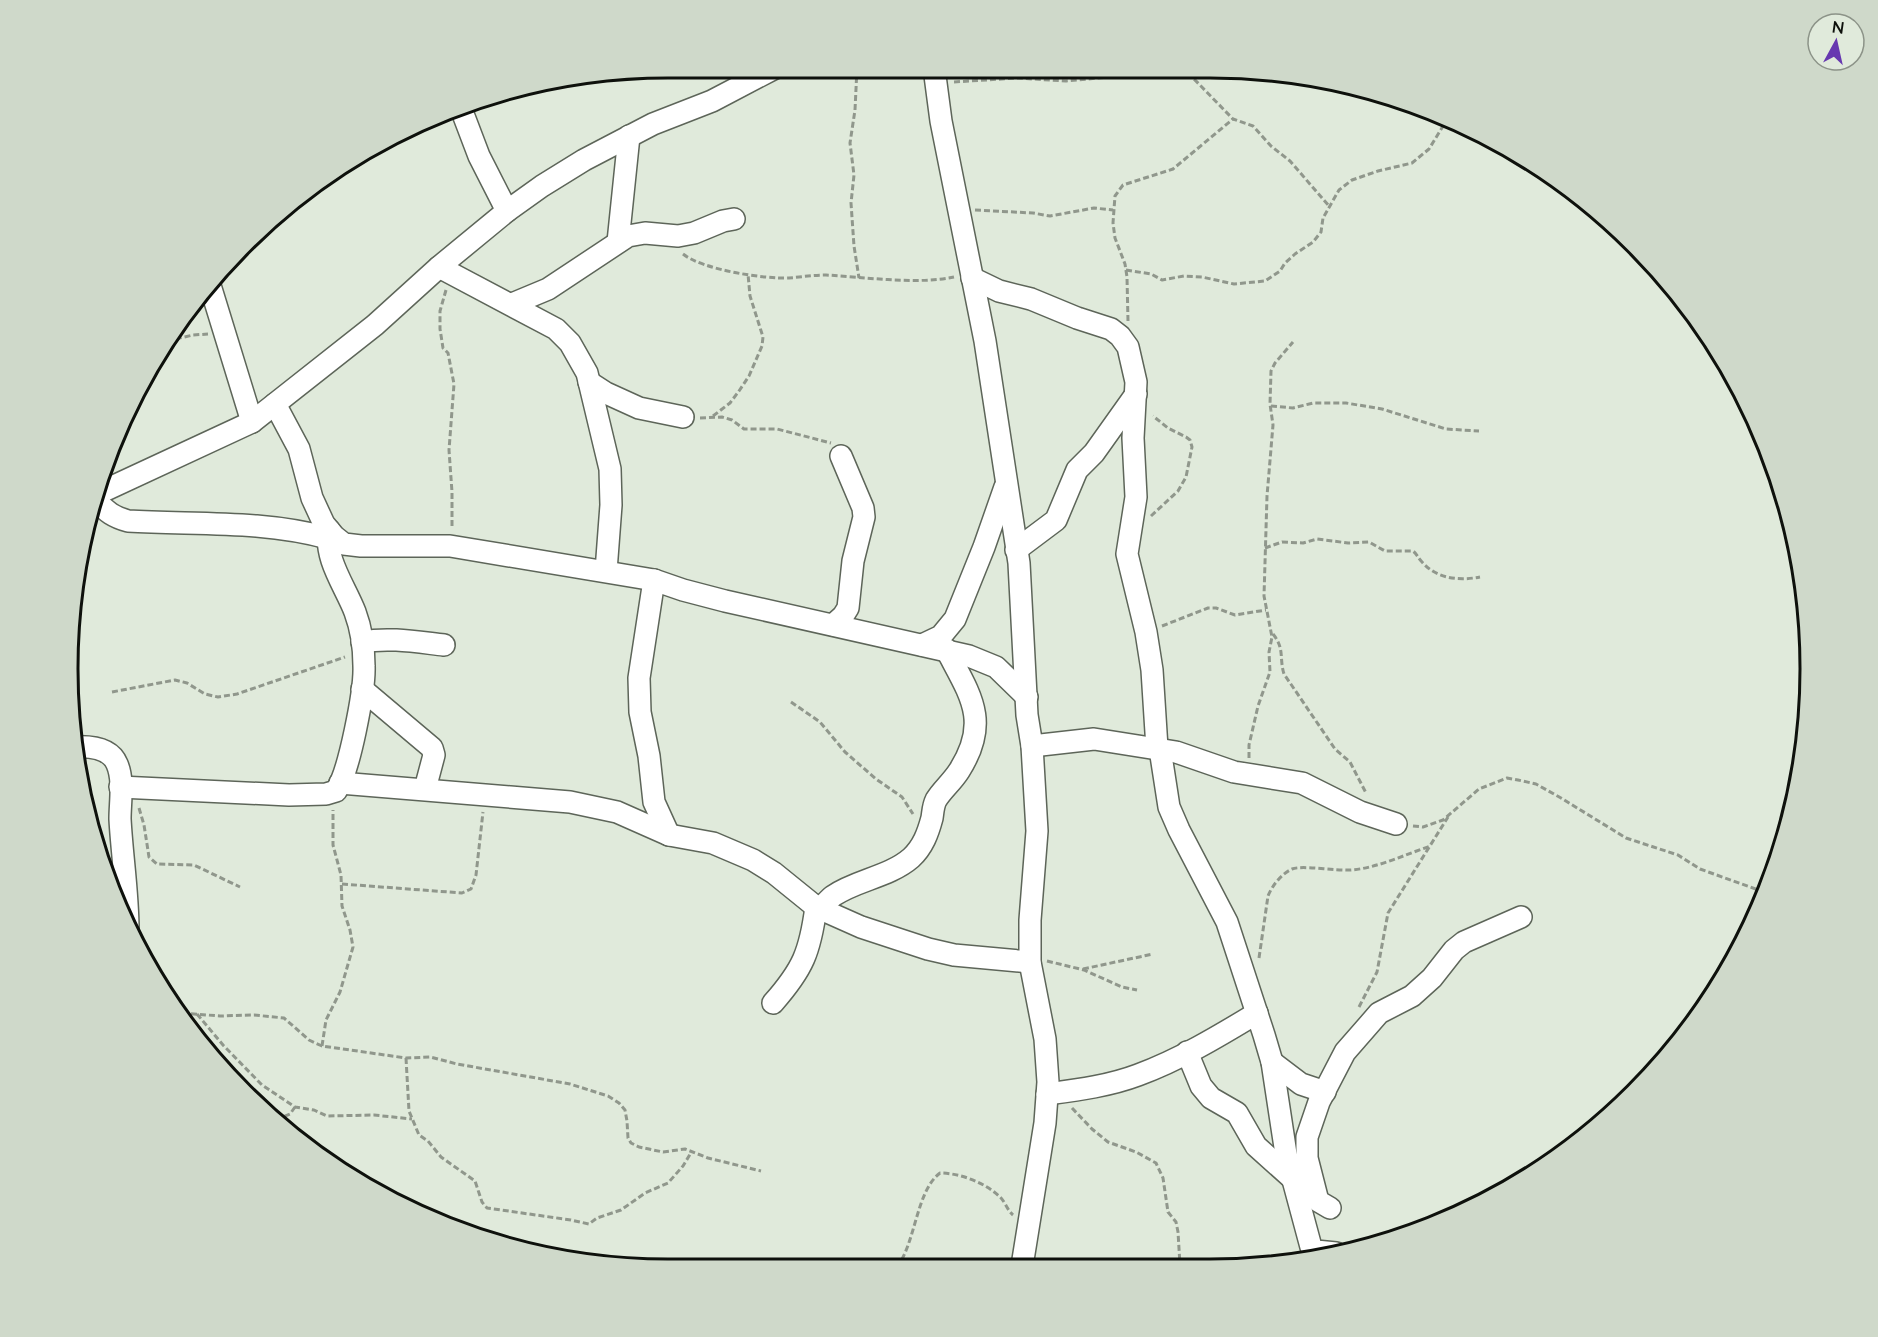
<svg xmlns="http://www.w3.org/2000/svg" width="1878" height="1337" font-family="Lato,sans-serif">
<rect width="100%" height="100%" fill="#e0eadb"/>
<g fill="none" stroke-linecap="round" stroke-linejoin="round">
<g stroke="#5d6559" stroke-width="24">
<g id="minor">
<path d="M934,68L941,121L985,341L1019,563L1027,715L1032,746L1037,831L1030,920V962L1045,1039L1048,1082L1045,1123L1022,1266"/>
<path d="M460,106L479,156L507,211"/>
<path d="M618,242L629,136"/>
<path d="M439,267L556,329L570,343L587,373L610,469L611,505L606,571"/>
<path d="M972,278L999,291L1031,299L1077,318L1111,329L1120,336L1128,347L1136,382L1133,438L1136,497L1127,554L1146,632L1152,670L1157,748"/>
<path d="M209,282L252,422"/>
<path d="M512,304L548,289L628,236L645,233L678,236L694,233L723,221L734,219"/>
<path d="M589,382L606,393L639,408L683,417"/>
<path d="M275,404L299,449L312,498L324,524L334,536L344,544L361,546H450L654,580L683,590L725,601L969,656L996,667L1027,697"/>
<path d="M99,493L252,422L375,325L439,267L507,211L542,186L584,160L653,124L712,101L775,68"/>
<path d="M97,501C106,512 114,517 128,521C195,525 262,520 328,538"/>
<path d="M1016,550L1056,520L1077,470L1094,453L1136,394"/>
<path d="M654,580L639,678L640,712L649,756L654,802L669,835"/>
<path d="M833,625L843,616L848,608L853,561L864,517L863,508L841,456"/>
<path d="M362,642C389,637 417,642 444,645"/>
<path d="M922,645L941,636L955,619L984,547L1005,487"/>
<path d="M362,689L432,748L434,755L425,789"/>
<path d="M1032,746L1094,739L1176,752L1234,772L1302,783L1360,812L1396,824"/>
<path d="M73,747C88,746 110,747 117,764C124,780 120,802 120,819C122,856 128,893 128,930"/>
<path d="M1160,749L1169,807L1179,830L1227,922L1264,1035L1272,1062L1286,1154L1311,1247L1316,1251L1336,1253"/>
<path d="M340,783L570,802L617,812L669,835L713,843L753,860L774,873L816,907L861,927L928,949L954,955L1030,962"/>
<path d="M120,787L289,795L326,794L336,791C349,773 365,690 364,666C364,649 361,628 355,612C345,586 324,559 329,530"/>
<path d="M820,909C824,905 828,900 833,896C856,880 889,877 911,858C923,847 928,833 932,818C933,812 933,806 936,800C942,790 952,782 959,771C991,721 970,695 946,649"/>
<path d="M773,1003C803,969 810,952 816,907"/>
<path d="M1187,1052L1201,1086L1211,1098L1237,1113L1256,1146L1294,1180"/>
<path d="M1272,1062L1301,1084L1325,1092"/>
<path d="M1047,1094C1077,1090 1109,1086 1138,1075C1179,1060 1219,1036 1257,1013"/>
<path d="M1330,1208L1318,1201L1307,1158V1137L1319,1102L1345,1052L1379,1013L1412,996L1432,978L1454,950L1464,942L1521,917"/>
</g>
</g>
<g stroke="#90978c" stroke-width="3" stroke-dasharray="6 3" stroke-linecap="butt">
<path d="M857,68L855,110L850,143L854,175L851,203L854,246L859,278"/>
<path d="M1190,76L1192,68"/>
<path d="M954,82L1017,78L1066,81L1174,71L1186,73L1194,79L1233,119L1253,126L1271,146L1290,161L1329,206"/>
<path d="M975,210L1033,213L1050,216L1094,208L1113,210"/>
<path d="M683,254C703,270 764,279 789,278C801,277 813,275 826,275C866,277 914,285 954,277"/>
<path d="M1126,270L1151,274L1162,280L1184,276L1202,277L1234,284L1265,281L1280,271L1285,263L1295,254L1313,242L1321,232L1323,218L1339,190L1352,180L1378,171L1412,163L1429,149L1448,118"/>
<path d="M446,290L440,311V329L443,348L448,353L454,384L449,450L452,492V529"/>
<path d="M1128,321L1127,277L1125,264L1115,238L1113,223L1115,196L1123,185L1173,169L1233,119"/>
<path d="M167,341L193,335L208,334"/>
<path d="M1271,406L1293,408L1313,403H1346L1382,409L1446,429L1479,431"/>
<path d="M713,416L730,403L739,391L749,376L762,346L763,337L750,296L748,274"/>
<path d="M700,418L722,417L732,420L744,429H777L831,443"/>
<path d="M1151,516L1178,491L1186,477L1192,447L1190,440L1186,437L1168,428L1153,416"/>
<path d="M1265,548L1282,542L1303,543L1317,539L1348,543L1369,542L1385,551H1413C1417,554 1418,558 1422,562C1437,579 1459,581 1480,577"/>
<path d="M1162,626L1208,608H1216L1235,615L1266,610"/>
<path d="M1273,634C1285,649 1279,658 1284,674L1335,749L1350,762L1366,793"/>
<path d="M112,692L175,680L187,683L205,694L218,697L237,694L345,657"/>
<path d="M791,702L820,722L845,752L876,779L902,797L913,814"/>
<path d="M1249,758V745L1258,706L1270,672L1269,652L1272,637L1264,596L1267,496L1273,425L1270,404L1271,371L1275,363L1293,342"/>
<path d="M139,808L144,825L149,857L157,864L194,865L240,887"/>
<path d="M1413,826L1423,827L1443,820L1479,789L1507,778L1518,780L1536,784L1561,798L1626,838L1678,855L1700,869L1764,892"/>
<path d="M342,884L462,893L471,889L476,875L483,812"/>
<path d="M1259,958L1268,896C1272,886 1281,874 1292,869C1302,865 1336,871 1351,870C1378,868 1406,854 1431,846"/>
<path d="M1047,961L1084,970L1122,987L1137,990"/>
<path d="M1083,969L1153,954"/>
<path d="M1359,1007L1377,972L1388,913L1448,817"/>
<path d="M182,1013L220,1016L254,1015L284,1018L309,1040L322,1046L406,1058L430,1057L457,1064L570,1084L608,1096L619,1103L625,1110L627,1121L628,1138L631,1143L639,1147L663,1152L685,1149L708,1158L761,1171"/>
<path d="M197,1014L223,1045L262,1085L295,1107L314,1110L327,1116L374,1115L412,1119"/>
<path d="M322,1046L326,1020L340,992L353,947L350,930L342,906L341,875L333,845V810"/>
<path d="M406,1058L409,1111L419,1135L428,1141L441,1157L475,1181L482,1202L487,1208L571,1220L589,1224L597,1218L621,1210L645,1193L668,1183L683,1166L692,1151"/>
<path d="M1072,1108L1092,1129L1108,1142L1136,1152L1156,1163L1163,1178L1168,1212L1176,1222L1178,1232L1180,1265"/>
<path d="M276,1120L290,1114L295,1107"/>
<path d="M897,1267C916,1242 916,1191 940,1173C959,1173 984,1182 999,1196C1005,1201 1007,1210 1013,1215"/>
</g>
<use href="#minor" stroke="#fff" stroke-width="21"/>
</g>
<path d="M0 0H1878V1337H0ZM668 78H1210A590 590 0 0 1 1800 668V669A590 590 0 0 1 1210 1259H668A590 590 0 0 1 78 669V668A590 590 0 0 1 668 78Z" fill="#cfd9ca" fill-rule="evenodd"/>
<path fill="none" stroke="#0e110c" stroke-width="3" d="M668 78H1210A590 590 0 0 1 1800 668V669A590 590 0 0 1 1210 1259H668A590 590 0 0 1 78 669V668A590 590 0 0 1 668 78Z"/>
<g transform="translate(1836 42) rotate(8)"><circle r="28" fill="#e0eadb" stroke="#8c9388" stroke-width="1.5"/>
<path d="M0-4.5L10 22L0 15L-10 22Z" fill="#6738b0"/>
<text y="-9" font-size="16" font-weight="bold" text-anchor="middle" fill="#0e110c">N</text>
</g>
</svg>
